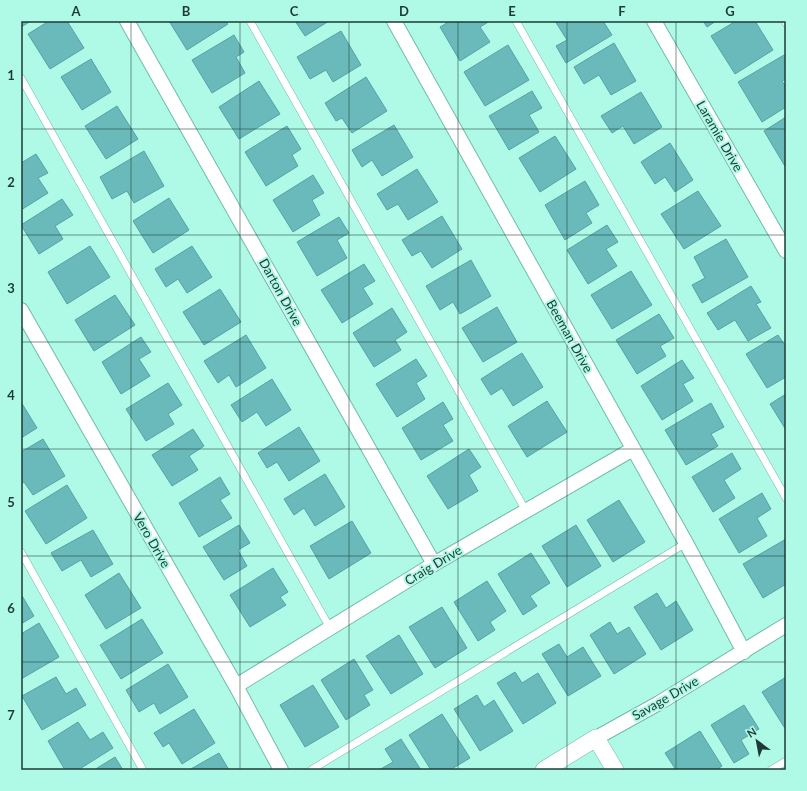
<svg xmlns="http://www.w3.org/2000/svg" width="807" height="791" font-family="Lato,sans-serif">
<rect width="100%" height="100%" fill="#affae6"/>
<g fill="#6bbabb" stroke="#54a3a4">
<path d="M21,21H31L21,27Z"/>
<path d="M49,21H67L84,48L50,69L28,34Z"/>
<path d="M169,21H225L228,24L187,50Z"/>
<path d="M295,21H329L305,36Z"/>
<path d="M450,21H490L480,27L490,42L460,61L440,27Z"/>
<path d="M555,21H603L612,35L566,63L556,46L567,40Z"/>
<path d="M703,21H716L707,27Z"/>
<path d="M736,21H755L773,50L735,74L711,36Z"/>
<path d="M341,31L361,65L333,82L326,70L310,79L297,57Z"/>
<path d="M234,35L244,52L236,57L245,73L212,93L192,60Z"/>
<path d="M614,43L636,81L611,95L599,75L584,84L574,67Z"/>
<path d="M508,45L529,80L485,106L464,72Z"/>
<path d="M784,55L786,59V79L782,81L786,87V107L762,122L738,82Z"/>
<path d="M91,59L111,92L82,110L61,77Z"/>
<path d="M366,77L387,111L352,133L342,118L336,121L325,103Z"/>
<path d="M259,81L280,114L239,139L219,107Z"/>
<path d="M532,91L542,108L529,115L539,132L509,150L489,116Z"/>
<path d="M641,92L662,127L634,144L623,126L612,133L601,116Z"/>
<path d="M117,106L138,139L106,159L85,126Z"/>
<path d="M786,117V168L764,131Z"/>
<path d="M394,125L413,157L382,176L372,160L362,167L352,150Z"/>
<path d="M287,126L301,149L292,155L298,166L266,186L245,152Z"/>
<path d="M555,136L576,169L540,192L519,158Z"/>
<path d="M670,143L693,180L675,192L665,177L655,184L641,162Z"/>
<path d="M144,151L164,186L134,203L127,191L112,199L100,177Z"/>
<path d="M36,154L48,173L38,178L48,193L21,210V163Z"/>
<path d="M417,169L438,202L408,220L398,204L387,210L377,194Z"/>
<path d="M313,175L324,193L312,200L320,215L293,232L273,200Z"/>
<path d="M585,181L599,205L586,213L592,223L565,240L545,205Z"/>
<path d="M698,191L721,226L684,249L661,214Z"/>
<path d="M169,198L189,230L153,253L133,221Z"/>
<path d="M62,199L73,215L55,226L63,239L39,254L21,225Z"/>
<path d="M442,216L462,249L432,268L421,251L412,256L402,240Z"/>
<path d="M339,217L349,233L337,240L347,258L317,276L297,242Z"/>
<path d="M607,225L618,242L606,249L617,266L588,284L567,250Z"/>
<path d="M726,239L748,277L702,303L692,285L705,278L694,257Z"/>
<path d="M90,246L110,277L67,304L48,272Z"/>
<path d="M192,246L212,277L187,293L178,279L166,287L155,269Z"/>
<path d="M471,260L491,296L460,314L453,302L440,310L426,286Z"/>
<path d="M364,264L375,281L363,288L373,304L342,323L321,290Z"/>
<path d="M631,271L652,305L612,329L591,295Z"/>
<path d="M751,286L761,302L756,304L771,328L748,341L735,320L718,330L707,313Z"/>
<path d="M220,289L241,322L204,345L183,312Z"/>
<path d="M115,295L135,325L94,351L75,320Z"/>
<path d="M497,307L517,342L483,362L462,328Z"/>
<path d="M392,308L407,332L395,340L401,350L374,367L353,333Z"/>
<path d="M659,314L674,338L660,346L666,356L637,374L616,340Z"/>
<path d="M246,335L266,368L236,387L229,375L218,383L204,361Z"/>
<path d="M778,335L786,347V377L767,388L746,354Z"/>
<path d="M141,337L151,352L139,359L150,376L121,394L102,362Z"/>
<path d="M522,353L543,387L513,406L502,388L491,395L481,379Z"/>
<path d="M416,359L427,376L416,383L425,399L397,417L376,384Z"/>
<path d="M682,360L694,378L683,384L693,401L662,420L641,386Z"/>
<path d="M272,379L291,410L266,426L257,412L242,422L231,405Z"/>
<path d="M168,383L182,405L168,414L174,424L146,441L126,409Z"/>
<path d="M786,394V430L770,404Z"/>
<path d="M547,401L567,432L527,457L508,426Z"/>
<path d="M21,402L37,428L21,438Z"/>
<path d="M443,402L453,419L443,425L453,441L421,460L402,428Z"/>
<path d="M711,403L724,427L711,434L718,446L686,465L665,430Z"/>
<path d="M299,427L320,461L289,481L277,462L267,468L258,453Z"/>
<path d="M193,429L204,446L189,456L198,470L172,486L152,455Z"/>
<path d="M43,439L65,476L33,495L24,482L21,484V452Z"/>
<path d="M469,449L481,467L469,475L478,491L448,509L427,476Z"/>
<path d="M732,453L741,469L724,480L735,498L713,512L692,477Z"/>
<path d="M325,474L345,507L315,526L304,508L294,515L284,499Z"/>
<path d="M220,477L230,494L220,500L232,518L199,537L179,503Z"/>
<path d="M67,485L87,518L46,544L25,511Z"/>
<path d="M762,493L771,509L757,518L767,536L739,553L719,519Z"/>
<path d="M619,500L645,542L613,562L587,520Z"/>
<path d="M352,521L371,553L329,579L310,546Z"/>
<path d="M239,525L250,543L238,550L247,566L224,580L203,547Z"/>
<path d="M576,525L601,566L567,587L542,546Z"/>
<path d="M93,530L113,564L91,577L81,560L62,571L51,553Z"/>
<path d="M786,539V584L763,598L743,564Z"/>
<path d="M531,553L550,583L530,596L537,606L523,615L498,574Z"/>
<path d="M273,568L288,592L280,597L286,605L250,627L230,595Z"/>
<path d="M119,573L141,608L106,629L85,595Z"/>
<path d="M487,581L506,611L490,622L495,630L478,641L454,602Z"/>
<path d="M657,593L666,608L676,601L693,630L661,650L634,607Z"/>
<path d="M21,594L34,616L21,624Z"/>
<path d="M442,607L467,648L435,668L409,627Z"/>
<path d="M142,619L163,653L121,679L100,645Z"/>
<path d="M610,622L617,634L629,627L646,654L614,674L590,635Z"/>
<path d="M39,623L59,657L21,679V634Z"/>
<path d="M399,635L423,674L391,694L366,656Z"/>
<path d="M559,644L567,657L583,647L601,676L568,696L542,654Z"/>
<path d="M354,659L373,690L364,695L370,705L346,720L321,680Z"/>
<path d="M168,664L188,697L160,714L154,703L139,712L126,690Z"/>
<path d="M515,672L522,683L538,673L556,703L523,724L497,683Z"/>
<path d="M56,677L66,694L76,688L86,705L42,730L22,696Z"/>
<path d="M786,677V730L762,692Z"/>
<path d="M313,685L339,727L305,747L280,705Z"/>
<path d="M477,695L484,707L494,700L513,731L480,751L454,709Z"/>
<path d="M744,705L759,729L741,740L749,754L734,763L711,725Z"/>
<path d="M194,709L215,743L182,764L169,743L163,747L154,733Z"/>
<path d="M442,714L470,758L450,770H431L409,735Z"/>
<path d="M78,722L90,740L103,732L113,748L78,770H65L48,741Z"/>
<path d="M700,731L722,766L716,770H703L702,769L699,770H676L665,753Z"/>
<path d="M401,739L421,770H379L393,762L385,749Z"/>
<path d="M219,753L229,770H189Z"/>
<path d="M115,757L123,770H94Z"/>
</g>
<g fill="none" stroke-linecap="round" stroke-linejoin="round">
<g stroke="#72bba9" stroke-width="8">
<g id="service">
<path d="M250,21L526,511"/>
<path d="M516,21L786,498"/>
<path d="M785,21L786,23"/>
<path d="M21,78L330,628"/>
<path d="M21,552L143,770"/>
<path d="M311,770L686,543"/>
<path d="M771,770L786,761"/>
</g>
</g>
<g stroke="#72bba9" stroke-width="16">
<g id="minor">
<path d="M127,21L434,564"/>
<path d="M394,21L686,543L744,652"/>
<path d="M654,21L786,251"/>
<path d="M21,310L236,686L281,770"/>
<path d="M236,686L434,564L633,449"/>
<path d="M596,738L659,703L786,625"/>
</g>
</g>
<g stroke="#72bba9" stroke-width="18">
<path id="tertiary" d="M544,770L596,738L615,770"/>
</g>
<use href="#service" stroke="#fff" stroke-width="7"/>
<use href="#minor" stroke="#fff" stroke-width="14"/>
<use href="#tertiary" stroke="#fff" stroke-width="17"/>
</g>
<path fill="none" stroke="#1d3b34" stroke-width="1" stroke-opacity="0.55" d="M131,21V770M240,21V770M349,21V770M458,21V770M567,21V770M676,21V770M21,129H786M21,235H786M21,342H786M21,449H786M21,556H786M21,662H786"/>
<g text-anchor="middle" stroke-width="4" stroke-linejoin="round" paint-order="stroke">
<g font-size="13" fill="#1d3b34" stroke="#affae6">
<text transform="translate(720 136) rotate(60)" y="5">Laramie Drive</text>
<text transform="translate(281 292) rotate(61)" y="5">Darton Drive</text>
<text transform="translate(570 336) rotate(61)" y="5">Beeman Drive</text>
<text transform="translate(152 540) rotate(60)" y="5">Vero Drive</text>
<text transform="translate(433 565) rotate(-31)" y="5">Craig Drive</text>
<text transform="translate(665 698) rotate(-30)" y="5">Savage Drive</text>
</g>
</g>
<rect width="807" height="791" fill="none" stroke="#affae6" stroke-width="44"/>
<g transform="translate(757 741) rotate(328)" stroke="#affae6" stroke-width="3" paint-order="stroke">
<path d="M0-3L7 15L0 10L-7 15Z" fill="#1d3b34"/>
<text y="-6" font-size="11" font-weight="bold" text-anchor="middle" fill="#1d3b34">N</text>
</g>
<rect x="22" y="22" width="763" height="747" fill="none" stroke="#1d3b34" stroke-width="1.5"/>
<g font-size="13" text-anchor="middle" font-weight="bold" fill="#1d3b34">
<text x="76" y="16">A</text>
<text x="186" y="16">B</text>
<text x="294" y="16">C</text>
<text x="404" y="16">D</text>
<text x="512" y="16">E</text>
<text x="622" y="16">F</text>
<text x="730" y="16">G</text>
<text x="11" y="80">1</text>
<text x="11" y="187">2</text>
<text x="11" y="293">3</text>
<text x="11" y="400">4</text>
<text x="11" y="507">5</text>
<text x="11" y="613">6</text>
<text x="11" y="720">7</text>
</g>
</svg>
